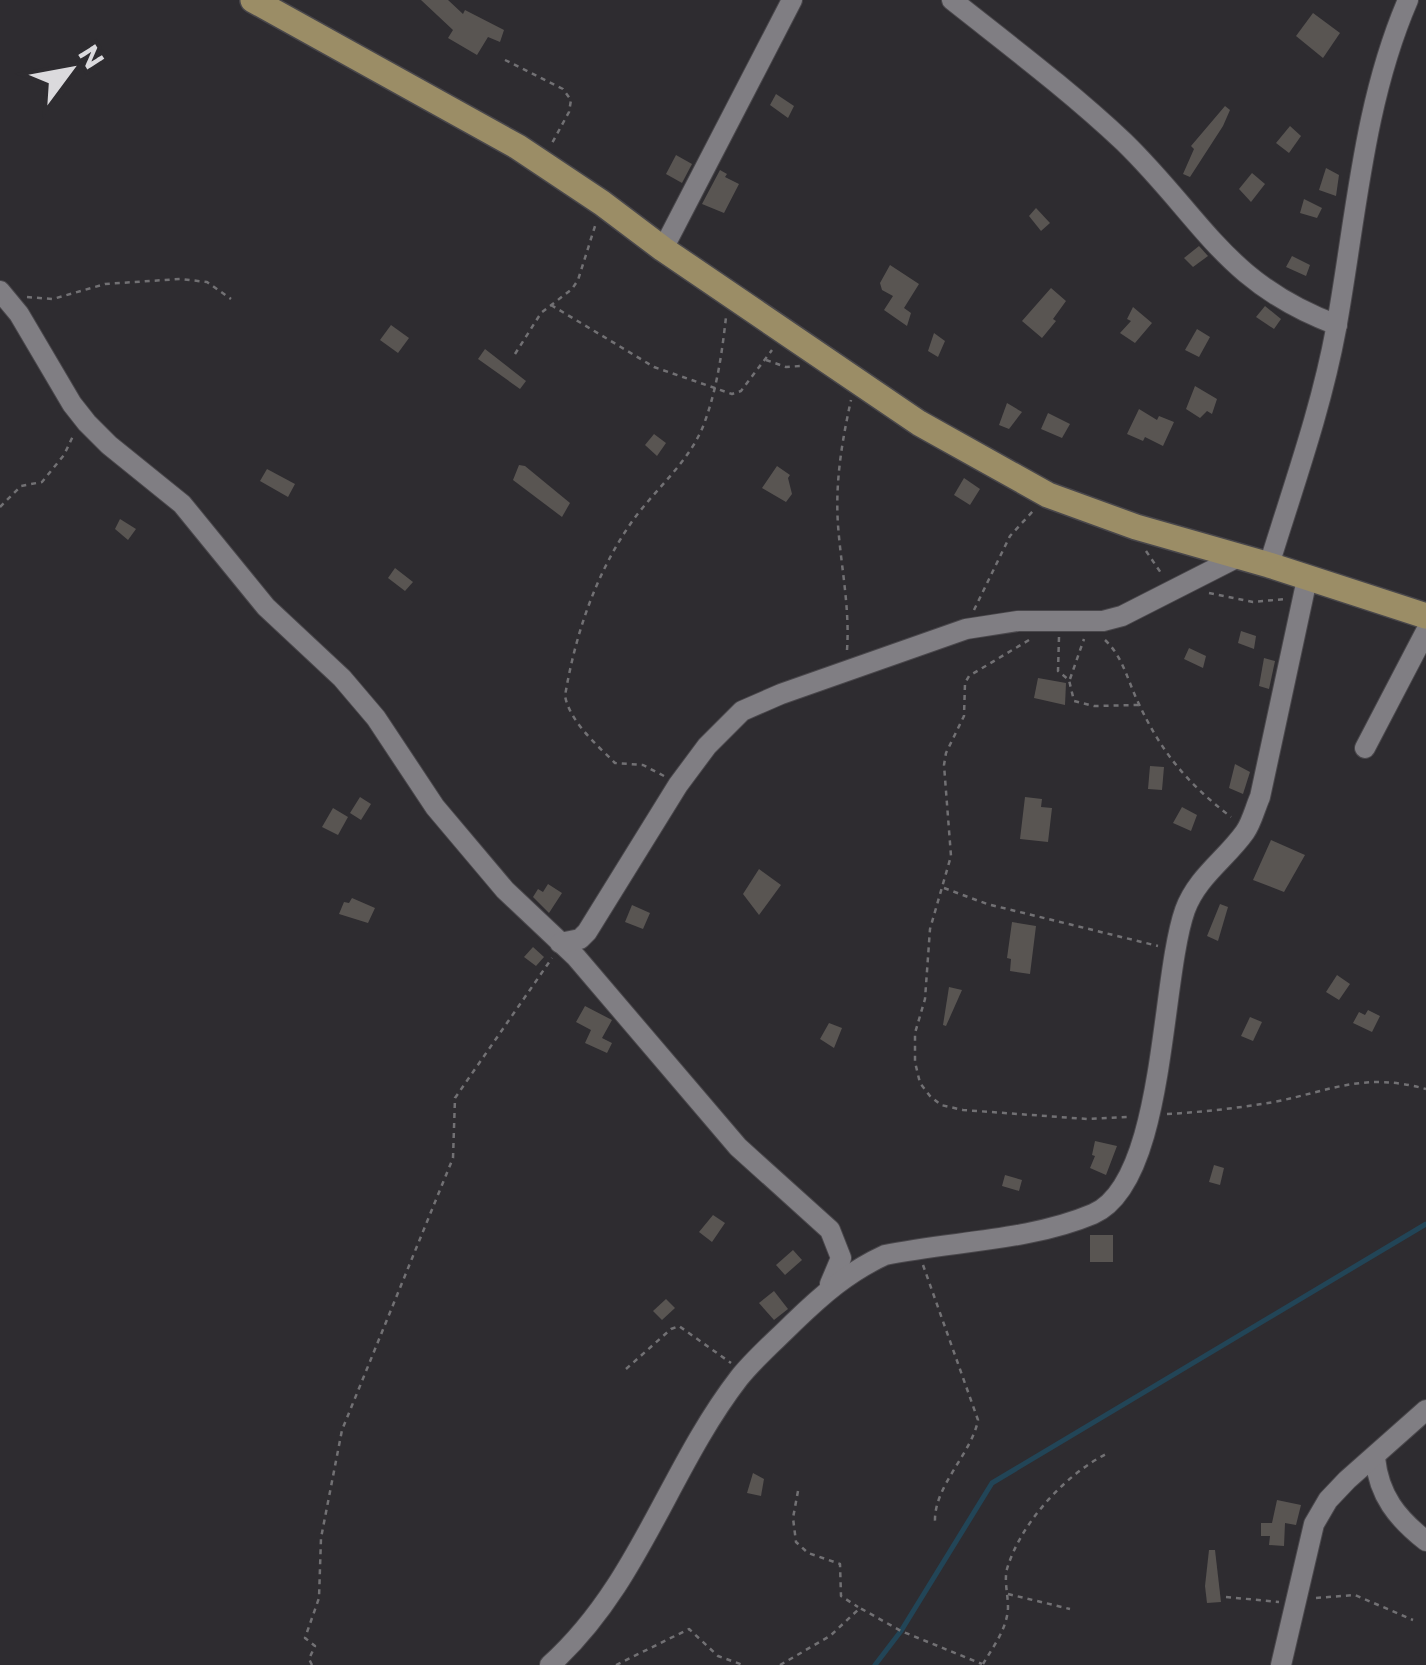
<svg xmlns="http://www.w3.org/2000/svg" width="1426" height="1665" font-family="Commissioner,sans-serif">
<rect width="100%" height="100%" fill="#2e2c30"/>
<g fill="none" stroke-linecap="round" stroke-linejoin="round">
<path stroke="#224557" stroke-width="5" d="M875,1665L901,1631L992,1483L1426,1224"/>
</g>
<g fill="#595552">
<path d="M421,0H448L463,14L465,10L504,30L500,42L488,37L477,55L448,38L453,30Z"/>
<path d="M1313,13L1340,33L1323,58L1296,36Z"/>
<path d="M776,94L794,106L788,118L770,105Z"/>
<path d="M1225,106L1230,110L1223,126L1190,177L1183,174L1194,149L1191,146Z"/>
<path d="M1290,126L1301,136L1289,153L1276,143Z"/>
<path d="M676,155L692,164L682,183L666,174Z"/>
<path d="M1326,168L1339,175L1336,196L1319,190Z"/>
<path d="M720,170L727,174L725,177L739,184L724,213L702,204Z"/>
<path d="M1252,173L1265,184L1251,202L1239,189Z"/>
<path d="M1304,199L1322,208L1317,218L1300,213Z"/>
<path d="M1036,208L1050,223L1041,231L1029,216Z"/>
<path d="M1199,246L1208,256L1193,267L1184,258Z"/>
<path d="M1292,256L1310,265L1306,276L1286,267Z"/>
<path d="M890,265L919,284L904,308L911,313L907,326L884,310L893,296L882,290L880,283Z"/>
<path d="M1051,288L1066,301L1053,319L1056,321L1042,338L1022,321Z"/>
<path d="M1265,306L1281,319L1274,329L1256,317Z"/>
<path d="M1133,307L1152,323L1135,343L1120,333L1131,321L1127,319Z"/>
<path d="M391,325L409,338L398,353L380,340Z"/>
<path d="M1197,329L1210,337L1199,357L1185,350Z"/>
<path d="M934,333L945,341L938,357L928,351Z"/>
<path d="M485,349L526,381L520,389L478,359Z"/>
<path d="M1195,386L1217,399L1212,414L1207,411L1200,418L1186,409Z"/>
<path d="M1007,403L1022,412L1009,429L999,425Z"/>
<path d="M1139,409L1157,420L1159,416L1174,422L1163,446L1145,437L1143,441L1127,434Z"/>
<path d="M1048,413L1070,424L1062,438L1041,429Z"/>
<path d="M654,434L666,443L657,456L645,445Z"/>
<path d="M519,465L525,466L570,503L562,517L513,480Z"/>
<path d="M777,466L790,475L788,478L792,494L786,502L762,488Z"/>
<path d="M267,469L295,484L288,497L260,481Z"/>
<path d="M964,478L980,489L970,505L954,495Z"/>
<path d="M120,519L136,529L128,540L115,529Z"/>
<path d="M395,568L413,582L405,591L388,578Z"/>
<path d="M1241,631L1256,636L1254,649L1238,643Z"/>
<path d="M1189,648L1206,656L1203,668L1184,659Z"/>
<path d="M1264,658L1275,661L1269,689L1259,686Z"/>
<path d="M1038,678L1066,683L1065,705L1034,698Z"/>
<path d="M1235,764L1250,772L1243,794L1229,788Z"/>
<path d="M1150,766L1164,767L1162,790L1148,789Z"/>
<path d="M360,797L371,804L361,820L350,813Z"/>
<path d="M1025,797L1042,799L1041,807L1052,808L1048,842L1020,839Z"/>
<path d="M1182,807L1197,815L1191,831L1173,823Z"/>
<path d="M333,808L348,817L338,835L322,827Z"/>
<path d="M1271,840L1305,855L1284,892L1253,880Z"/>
<path d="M759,869L781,885L759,915L743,894Z"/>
<path d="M548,884L562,893L549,913L533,897L538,889L543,892Z"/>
<path d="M352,898L375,908L368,923L339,914L344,902L349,903Z"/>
<path d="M1220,904L1228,907L1218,941L1207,936Z"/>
<path d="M632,905L650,913L643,929L625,922Z"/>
<path d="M1012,922L1036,926L1030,974L1010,971L1011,959L1007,958Z"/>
<path d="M533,947L544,957L536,966L524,957Z"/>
<path d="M1337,975L1350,984L1339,1000L1326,992Z"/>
<path d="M949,987L962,990L946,1026L943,1025Z"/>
<path d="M585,1006L612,1020L602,1038L612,1043L607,1053L585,1043L591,1030L576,1022Z"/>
<path d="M1368,1010L1380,1016L1372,1032L1353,1023L1359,1012L1365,1015Z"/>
<path d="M1250,1017L1262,1022L1253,1041L1241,1036Z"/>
<path d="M829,1023L842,1028L834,1048L820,1039Z"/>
<path d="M1095,1141L1117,1146L1106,1175L1090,1168L1095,1156L1092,1155Z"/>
<path d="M1214,1165L1224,1168L1220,1185L1209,1182Z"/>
<path d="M1005,1175L1022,1180L1019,1191L1002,1186Z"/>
<path d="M713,1215L725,1223L712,1242L699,1232Z"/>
<rect x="1090" y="1235" width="23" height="27"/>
<path d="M793,1250L802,1260L785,1275L776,1265Z"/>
<path d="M774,1291L788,1309L774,1320L759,1303Z"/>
<path d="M666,1299L675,1308L662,1320L653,1311Z"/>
<path d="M753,1473L764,1479L761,1496L747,1493Z"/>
<path d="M1277,1500L1301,1505L1296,1525L1285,1523L1284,1546L1269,1545L1270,1536H1261V1523H1272Z"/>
<path d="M1209,1550H1215L1221,1602L1207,1603L1205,1586Z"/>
</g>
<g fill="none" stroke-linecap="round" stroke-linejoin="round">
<g stroke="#49474b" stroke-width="22">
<g id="minor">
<path d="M952,0C1010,46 1070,91 1124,142C1202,218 1226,284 1337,325"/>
<path d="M663,249L792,0"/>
<path d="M0,291L19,314L72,404L87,423L109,445L182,504L266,607L342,678L376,718L435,807L505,890L576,957L738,1147L830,1230L841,1258L830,1284"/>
<path d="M1269,565C1293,487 1321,410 1336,329C1356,219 1363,104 1408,0"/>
<path d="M1365,748L1426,631"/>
<path d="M560,943L580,939L587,932L678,785L707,746L742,711L781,694L966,629L1018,621H1103L1122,616L1238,557"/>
<path d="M1375,1458C1379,1496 1397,1518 1426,1541"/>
<path d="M550,1665C639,1585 668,1470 739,1378C755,1358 775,1341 793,1323C822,1295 848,1272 885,1255C953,1241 1029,1241 1093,1214C1166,1182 1160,981 1185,910C1197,877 1226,859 1245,832C1252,822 1255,808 1260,797L1307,579"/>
<path d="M1281,1665L1314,1524L1328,1500L1347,1480L1426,1410"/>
</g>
</g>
<g stroke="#49474b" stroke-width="28">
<path id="major" d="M253,0L518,147L602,203L663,249L919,423L1048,495L1136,527L1269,565L1426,616"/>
</g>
<g stroke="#727174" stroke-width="2.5" stroke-dasharray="5 5" stroke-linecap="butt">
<path d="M505,60L563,89L571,100L569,112L551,145"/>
<path d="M27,297L53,299L105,284L180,279L207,282L231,299"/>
<path d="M551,305L654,367L732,394L741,391L772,350"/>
<path d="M515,354L541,313L572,289L578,280L596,223"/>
<path d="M766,360L786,367L800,366"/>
<path d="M0,507L21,486L42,482L64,455L73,436"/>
<path d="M1146,551L1161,573"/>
<path d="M1209,593L1253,602L1285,599"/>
<path d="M974,610L1010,536L1033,511"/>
<path d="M1059,637L1058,671L1069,680L1074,701L1094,706L1139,705"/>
<path d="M1029,640L969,676L965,683L964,716L946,753L944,765L951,856L930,929L925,999L915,1033V1062L920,1083L930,1096L941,1105L963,1110L1087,1119L1129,1117"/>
<path d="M1105,640C1123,657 1127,679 1138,702C1161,752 1187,783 1231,817"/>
<path d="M847,650C850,608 841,567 838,525C835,482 842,441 851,400"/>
<path d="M1070,679L1084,639"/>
<path d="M664,776L643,765L615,763C597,745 570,722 565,696C575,636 595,575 631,523C654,490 689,463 704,424C717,389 722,353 726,317"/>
<path d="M944,888L987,904L1158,946"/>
<path d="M1167,1114C1203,1112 1239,1108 1274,1102C1333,1090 1364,1072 1426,1089"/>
<path d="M923,1265L978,1420C972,1453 934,1486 935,1521"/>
<path d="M626,1369L671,1329L679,1326L731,1363"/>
<path d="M798,1491L793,1518L796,1542L808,1553L840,1564L841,1596L858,1607"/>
<path d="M1008,1594L1070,1609"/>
<path d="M1226,1597L1279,1602"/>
<path d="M1316,1598L1355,1595L1413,1620"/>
<path d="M983,1664C993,1647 1007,1629 1008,1608C1008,1594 1004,1581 1007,1569C1021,1522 1066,1474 1108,1453"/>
<path d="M312,1665L309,1659L315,1646L305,1638L319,1598L321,1538L342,1430L453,1158L455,1098L552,958"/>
<path d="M616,1665L689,1629L718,1656L743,1665"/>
<path d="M780,1665L830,1636L860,1608L901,1631L982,1664"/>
</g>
<use href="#minor" stroke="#807e83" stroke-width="20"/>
<use href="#major" stroke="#9b8d66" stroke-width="25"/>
</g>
<g transform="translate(70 70) rotate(58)" stroke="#2e2c30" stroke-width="8" paint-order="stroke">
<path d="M0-8L18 38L0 25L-18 38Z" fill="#dbdadd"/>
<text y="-15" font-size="28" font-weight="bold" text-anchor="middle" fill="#dbdadd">N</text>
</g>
</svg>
